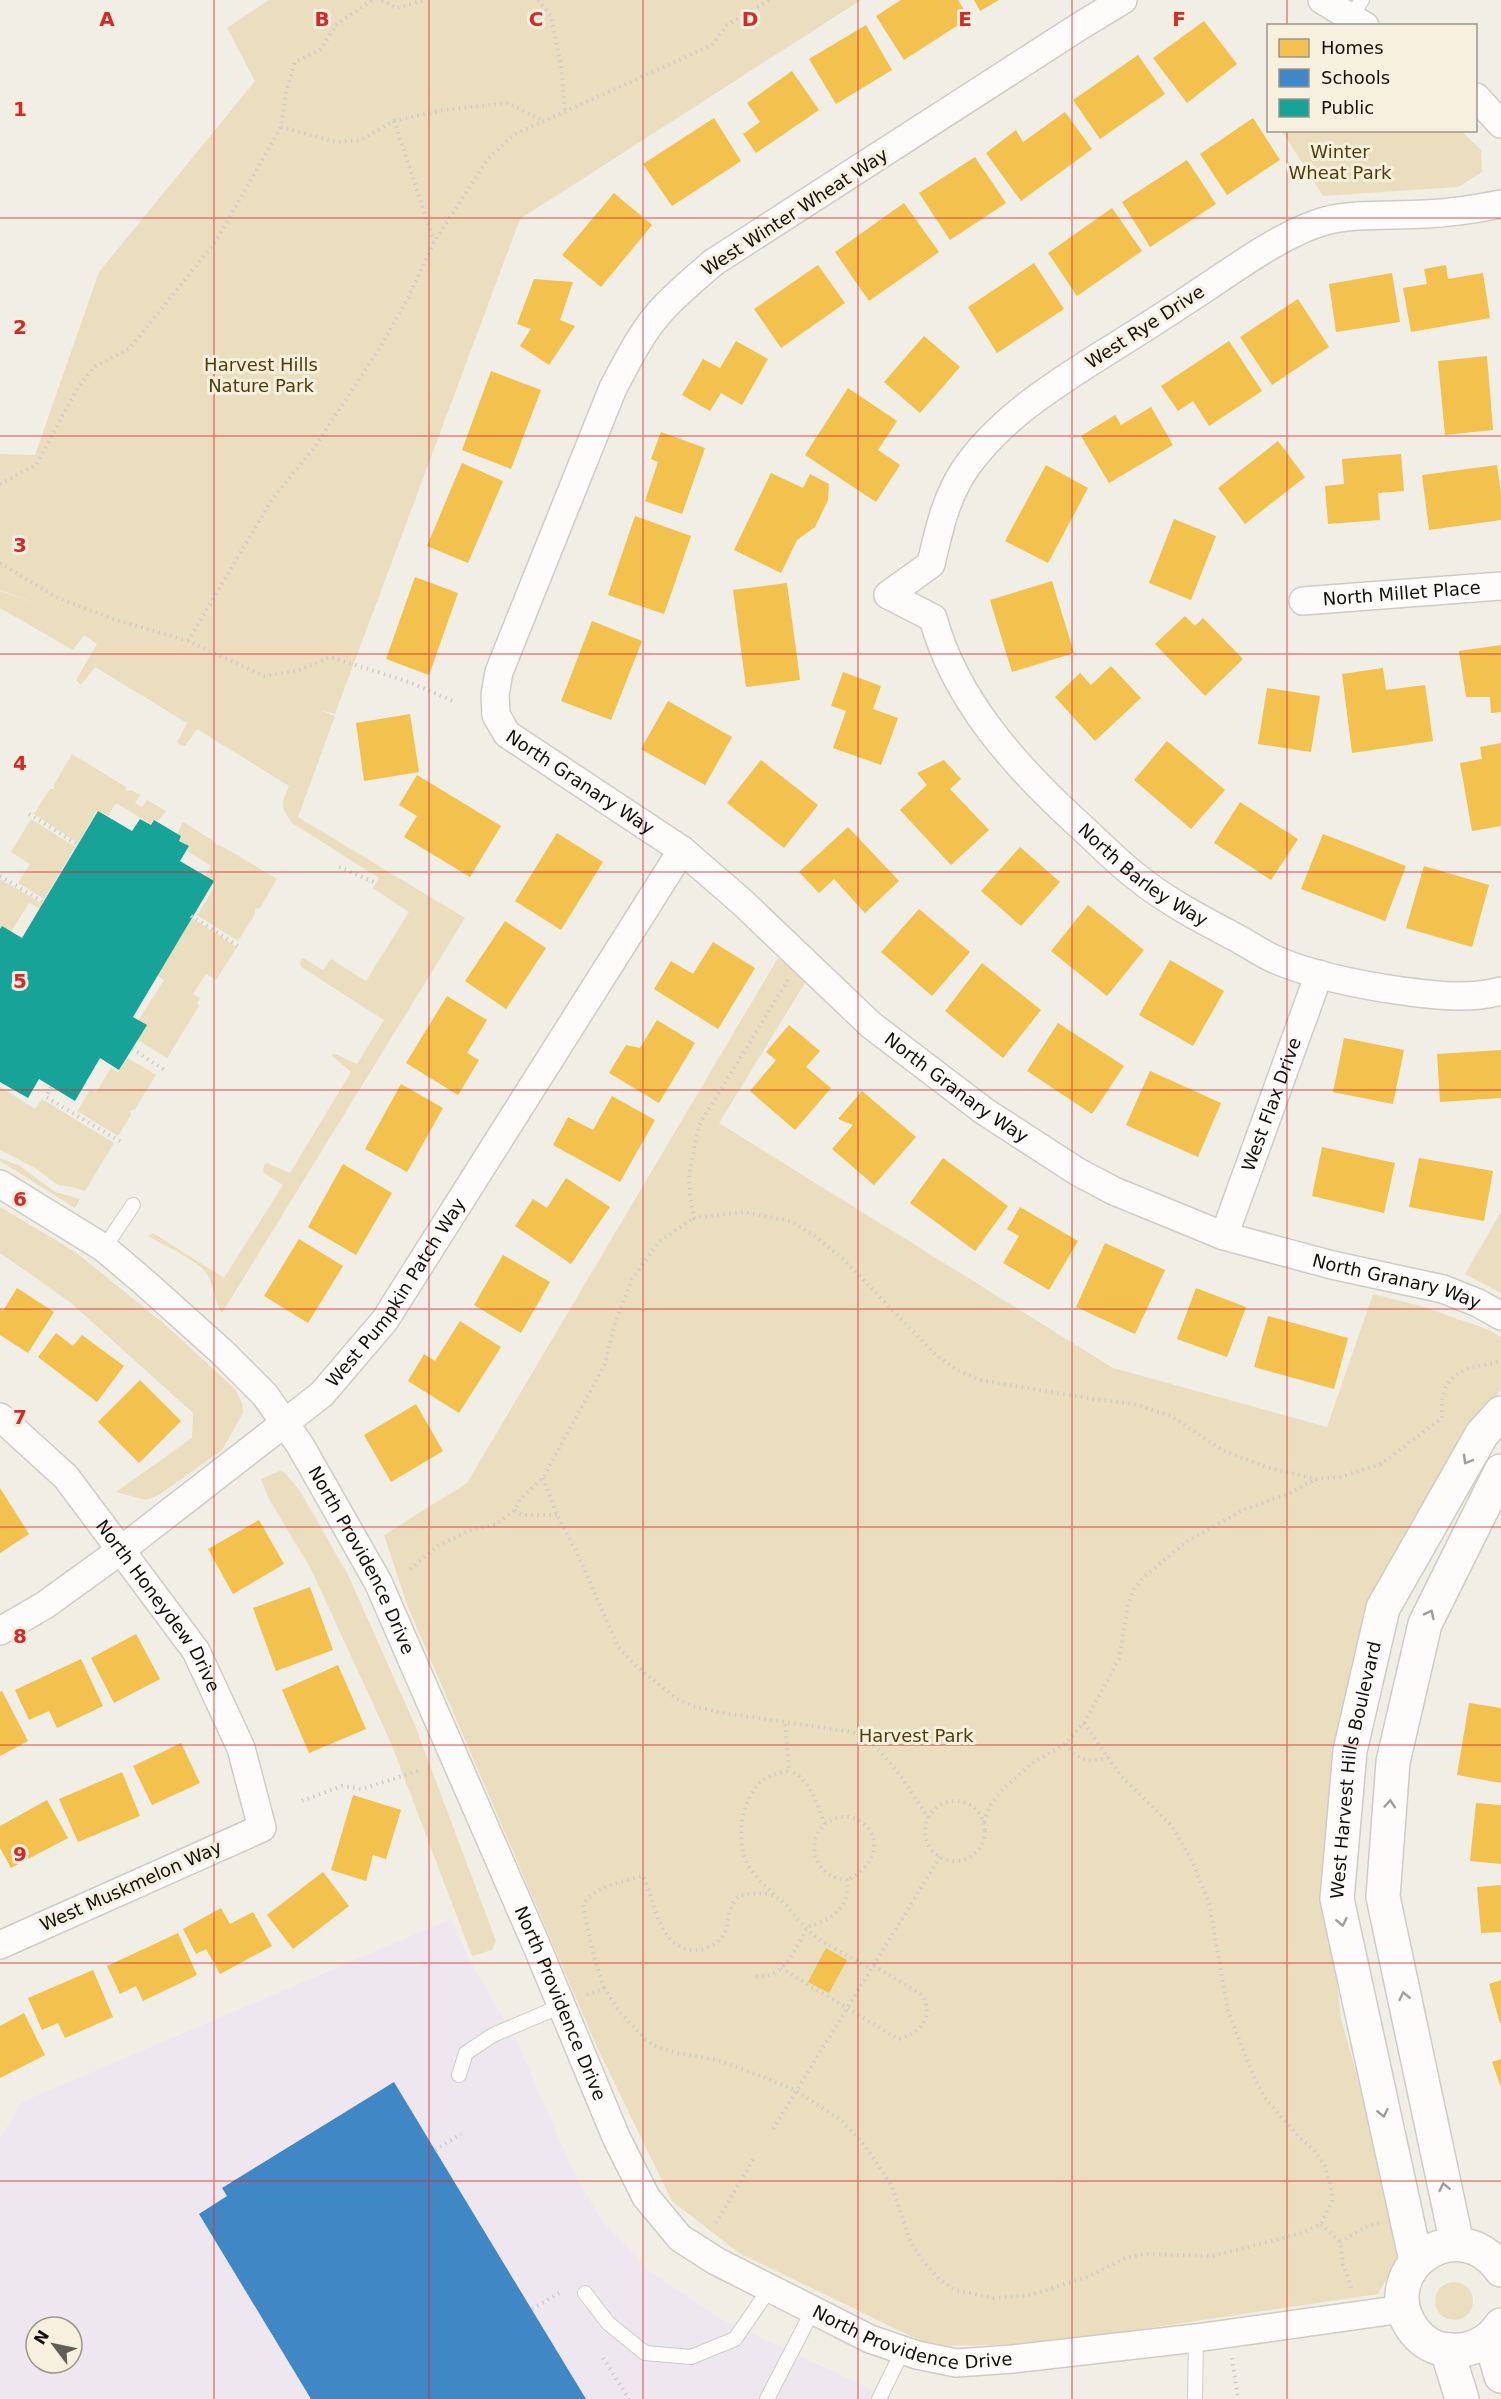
<svg xmlns="http://www.w3.org/2000/svg" width="1501" height="2399" font-family="'DejaVu Sans',sans-serif">
<rect width="100%" height="100%" fill="#f1eee5"/>
<path fill="#eee7ef" fill-rule="evenodd" d="M451,1919L470,1961L517,2042L573,2171L602,2221L648,2270L719,2318L892,2399H0V2138L22,2102ZM36,2327H72V2363H36Z"/>
<g fill="#ebdebf">
<path d="M269,0H861L520,219L335,714L320,710L335,716L298,817L465,918L222,1313C214,1301 215,1287 207,1274C198,1260 164,1246 148,1236L153,1233L224,1278L283,1185L263,1172L264,1165L267,1163L290,1173L351,1072L332,1056L333,1053L357,1064L384,1020L301,967L300,962L303,958L323,970L331,959L366,981L409,912L373,888L379,878L292,823C280,806 281,805 289,786L197,729L185,746L180,745L177,742L187,723L95,667L81,685L76,680L97,644L84,635L73,650L0,608V591L35,603L0,590V454L35,455L99,272L255,81L227,28Z"/>
<path d="M1282,131H1461L1481,150L1482,172L1458,187L1323,196Z"/>
<path d="M72,754L126,787V791L131,790L140,795L135,803L142,807L147,800L166,811L158,821L153,820L151,824L116,803L108,816L97,810L78,843L34,814L50,789H54V785Z"/>
<path d="M31,819L75,847L44,899L18,883L30,864L11,852Z"/>
<path d="M183,822L215,842L217,846L220,845L277,879L260,908L255,909V914L238,941L197,915L215,886L205,876L211,866L187,851L189,847L179,841L182,836L177,834Z"/>
<path d="M0,879L43,904L40,908L29,903L7,938L0,935Z"/>
<path d="M189,916L237,947L216,980L206,974L193,994L200,998L197,1003L199,1006L167,1058L137,1040L138,1021L164,980L154,973Z"/>
<path d="M778,958L808,978L719,1123L1113,1368L1327,1427L1373,1294L1421,1306L1489,1330L1501,1337V1389L1435,1484L1366,1621L1331,1768L1327,1893L1341,2019L1393,2202L1397,2260L1378,2294L1041,2344L931,2346L739,2253L672,2201L597,2047L408,1607L384,1535L467,1483Z"/>
<path d="M128,1058L156,1075L135,1109L130,1111L131,1115L118,1136L77,1111L90,1090L96,1093L111,1068L118,1072Z"/>
<path d="M0,1087L35,1109L42,1099L114,1143L85,1191L72,1187L58,1185L35,1168L0,1150Z"/>
<path d="M0,1158L20,1166L55,1192L80,1199L75,1208L0,1161Z"/>
<path d="M0,1207L74,1251L162,1322L235,1389L242,1403L243,1413L222,1450L159,1495L146,1500L116,1492L192,1438L193,1413L70,1302L0,1253Z"/>
<path d="M1501,1212V1293L1465,1274Z"/>
<path d="M280,1471L285,1473L300,1491L348,1575L414,1723L496,1941L492,1950L472,1956L391,1743L311,1569L268,1497L261,1479Z"/>
<circle cx="1454" cy="2301" r="19"/>
</g>
<g fill="#f2c14e">
<path d="M901,0H958L969,18L904,60L876,16Z"/>
<path d="M974,0H999L980,11Z"/>
<path d="M1204,21L1237,64L1187,103L1153,58Z"/>
<path d="M866,25L892,70L836,104L809,59Z"/>
<path d="M1138,55L1165,94L1100,139L1073,100Z"/>
<path d="M792,71L819,110L756,153L743,134L760,122L747,103Z"/>
<path d="M1065,112L1092,149L1021,201L986,153L1016,130L1023,142Z"/>
<path d="M714,118L741,161L672,206L643,164Z"/>
<path d="M1253,118L1280,160L1227,195L1200,154Z"/>
<path d="M975,157L1006,203L950,240L919,193Z"/>
<path d="M1187,160L1216,204L1150,247L1122,202Z"/>
<path d="M614,193L652,225L601,287L562,255Z"/>
<path d="M904,203L939,252L869,301L835,252Z"/>
<path d="M1112,208L1142,251L1077,296L1048,253Z"/>
<path d="M1034,263L1064,309L997,353L968,307Z"/>
<path d="M818,265L845,303L781,348L754,309Z"/>
<path d="M1446,265L1448,279L1483,273L1490,318L1411,332L1403,288L1427,284L1424,269Z"/>
<path d="M1392,273L1400,322L1336,332L1329,284Z"/>
<path d="M534,279L573,282L560,320L575,326L549,365L520,346L531,329L517,324Z"/>
<path d="M1298,299L1329,347L1272,385L1240,337Z"/>
<path d="M924,336L960,367L920,413L884,382Z"/>
<path d="M736,341L768,359L742,405L721,393L710,411L682,395L703,359L720,368Z"/>
<path d="M1229,341L1262,391L1209,426L1193,401L1178,411L1161,386Z"/>
<path d="M1487,356L1493,430L1445,435L1438,361Z"/>
<path d="M491,371L541,390L511,469L462,450Z"/>
<path d="M848,388L897,421L878,450L900,465L876,502L805,455Z"/>
<path d="M1151,407L1173,445L1109,483L1081,436L1115,415L1121,425Z"/>
<path d="M661,432L705,448L682,514L645,501L658,462L651,459Z"/>
<path d="M1278,441L1305,477L1245,524L1218,488Z"/>
<path d="M1401,454L1404,491L1378,493L1380,520L1328,524L1325,486L1344,484L1342,459Z"/>
<path d="M462,463L503,481L468,563L427,546Z"/>
<path d="M1046,465L1088,488L1048,563L1005,541Z"/>
<path d="M1497,465L1501,494V520L1429,530L1422,475Z"/>
<path d="M771,473L803,488L810,474L829,484L828,500L815,527L797,540L781,573L734,550Z"/>
<path d="M635,516L691,536L664,614L608,595Z"/>
<path d="M1174,519L1216,536L1191,600L1149,583Z"/>
<path d="M415,577L458,593L429,675L386,659Z"/>
<path d="M1052,581L1074,653L1012,672L990,600Z"/>
<path d="M787,583L800,680L746,687L733,590Z"/>
<path d="M1185,616L1195,626L1203,618L1243,659L1205,696L1155,644Z"/>
<path d="M592,621L642,641L611,720L561,701Z"/>
<path d="M1501,645V712L1491,713L1490,697H1466L1459,651Z"/>
<path d="M1111,666L1141,698L1095,741L1055,697L1080,673L1091,685Z"/>
<path d="M1383,668L1386,690L1425,685L1433,741L1352,753L1342,674Z"/>
<path d="M843,672L881,686L873,709L898,718L881,765L833,748L846,711L831,706Z"/>
<path d="M1267,688L1320,696L1311,752L1258,744Z"/>
<path d="M668,701L732,737L705,785L641,749Z"/>
<path d="M410,714L419,772L364,781L356,723Z"/>
<path d="M1167,741L1225,790L1191,829L1134,780Z"/>
<path d="M1501,743V826L1472,831L1460,763L1482,759L1480,747Z"/>
<path d="M761,760L818,805L784,848L727,803Z"/>
<path d="M944,760L961,779L950,789L989,830L951,865L900,810L927,785L917,773Z"/>
<path d="M417,775L501,826L470,877L404,837L417,816L399,805Z"/>
<path d="M1240,802L1298,839L1271,880L1214,843Z"/>
<path d="M848,827L899,881L865,913L834,879L819,893L799,872Z"/>
<path d="M557,833L603,862L561,930L515,901Z"/>
<path d="M1323,834L1406,866L1385,921L1301,889Z"/>
<path d="M1020,847L1060,882L1021,926L981,891Z"/>
<path d="M1424,866L1489,885L1472,947L1406,928Z"/>
<path d="M1088,905L1144,950L1107,996L1051,951Z"/>
<path d="M919,909L970,952L932,996L881,952Z"/>
<path d="M505,921L546,948L506,1009L465,981Z"/>
<path d="M713,942L755,968L718,1029L654,989L671,961L693,974Z"/>
<path d="M1170,960L1224,991L1193,1046L1139,1015Z"/>
<path d="M982,963L1041,1010L1003,1058L945,1011Z"/>
<path d="M447,996L487,1020L467,1053L479,1060L458,1095L406,1063Z"/>
<path d="M657,1020L695,1043L659,1103L609,1073L626,1045L640,1048Z"/>
<path d="M1058,1023L1124,1066L1092,1114L1027,1071Z"/>
<path d="M789,1025L820,1051L806,1067L831,1088L795,1130L750,1091L776,1060L766,1052Z"/>
<path d="M1344,1038L1404,1050L1393,1104L1333,1092Z"/>
<path d="M1501,1050V1098L1440,1102L1437,1054Z"/>
<path d="M1150,1071L1221,1103L1198,1157L1126,1125Z"/>
<path d="M401,1084L443,1108L407,1172L365,1149Z"/>
<path d="M862,1091L916,1137L874,1185L832,1149L853,1125L838,1119Z"/>
<path d="M612,1096L655,1120L620,1182L553,1145L568,1117L593,1130Z"/>
<path d="M1322,1147L1395,1163L1384,1213L1312,1196Z"/>
<path d="M943,1158L1008,1206L975,1251L910,1203Z"/>
<path d="M1419,1158L1493,1171L1484,1221L1409,1207Z"/>
<path d="M343,1164L392,1193L356,1255L308,1227Z"/>
<path d="M566,1178L610,1207L571,1264L515,1226L533,1199L547,1208Z"/>
<path d="M1020,1207L1078,1241L1049,1290L1003,1263L1019,1236L1007,1229Z"/>
<path d="M299,1239L343,1266L308,1323L264,1296Z"/>
<path d="M1105,1243L1165,1270L1135,1334L1076,1307Z"/>
<path d="M503,1255L550,1282L521,1333L474,1305Z"/>
<path d="M17,1288L54,1312L28,1353L0,1335V1309L3,1311Z"/>
<path d="M1196,1288L1246,1307L1227,1357L1177,1339Z"/>
<path d="M1268,1316L1348,1338L1334,1389L1254,1367Z"/>
<path d="M460,1321L501,1347L459,1413L408,1381L424,1354L435,1361Z"/>
<path d="M56,1333L73,1346L82,1335L124,1366L97,1402L38,1357Z"/>
<path d="M140,1380L181,1421L139,1463L98,1422Z"/>
<path d="M416,1404L443,1451L391,1482L364,1435Z"/>
<path d="M0,1488L29,1534L0,1553Z"/>
<path d="M259,1520L284,1564L233,1594L208,1549Z"/>
<path d="M310,1587L333,1650L276,1671L253,1608Z"/>
<path d="M136,1634L160,1679L114,1703L91,1658Z"/>
<path d="M81,1659L103,1706L57,1728L49,1711L29,1720L15,1690Z"/>
<path d="M338,1665L366,1729L309,1753L282,1690Z"/>
<path d="M2,1691L28,1741L0,1756V1692Z"/>
<path d="M1469,1703L1501,1708V1783L1457,1775Z"/>
<path d="M181,1743L200,1783L152,1805L133,1766Z"/>
<path d="M122,1772L140,1816L78,1842L59,1799Z"/>
<path d="M353,1795L401,1810L386,1859L373,1855L366,1881L331,1870Z"/>
<path d="M47,1800L68,1838L11,1868L0,1848V1826Z"/>
<path d="M1476,1803L1501,1805V1864L1470,1861Z"/>
<path d="M323,1872L349,1906L293,1949L267,1915Z"/>
<path d="M1501,1885V1932L1481,1933L1477,1887Z"/>
<path d="M221,1908L230,1924L253,1912L272,1946L220,1974L206,1949L196,1954L183,1929Z"/>
<path d="M178,1933L197,1975L143,2001L136,1986L120,1994L107,1966Z"/>
<path d="M826,1948L847,1960L829,1993L808,1982Z"/>
<path d="M93,1970L113,2017L65,2038L58,2023L42,2030L28,1998Z"/>
<path d="M1501,1980V2023H1500L1489,1984Z"/>
<path d="M24,2013L45,2055L0,2078V2026Z"/>
<path d="M1501,2059V2087L1492,2062Z"/>
</g>
<path fill="#3f88c5" d="M394,2082L435,2150L586,2399H311L199,2214L227,2196L222,2188Z"/>
<path fill="#17a398" d="M98,811L132,831L140,819L151,825L154,820L181,836L179,841L189,846L180,861L214,881L133,1017L147,1025L119,1070L100,1058L75,1101L39,1079L28,1098L0,1082V929L2,926L22,938Z"/>
<g fill="none" stroke-linecap="round" stroke-linejoin="round">
<g stroke="#cfccc5" stroke-width="16">
<g id="lane">
<path d="M1351,17L1362,0"/>
<path d="M104,1248L133,1205"/>
<path d="M459,2075L466,2053L493,2035L561,2006"/>
<path d="M585,2293L608,2323L645,2353L691,2357L735,2339L770,2288"/>
<path d="M767,2399L813,2310"/>
<path d="M879,2399L903,2350"/>
<path d="M1195,2399L1196,2338"/>
</g>
</g>
<g stroke="#cfccc5" stroke-width="30">
<g id="street">
<path id="s1" d="M1123,0L1077,28L714,262C695,278 676,294 659,313C640,335 627,362 613,388L499,672L495,695L496,715L507,734L682,850L742,902L871,1025L984,1111L1078,1172L1114,1191L1224,1236L1332,1265L1443,1289L1478,1303L1501,1316"/>
<path d="M1322,0L1365,26"/>
<path d="M1476,97L1501,124"/>
<path id="s2" d="M1501,204C1476,209 1450,213 1425,214C1394,216 1354,213 1325,221C1282,233 1232,271 1195,295C1162,317 1129,338 1095,359C1048,389 1000,420 967,466C946,496 939,529 931,564L888,595L933,618C955,700 1016,767 1077,823C1097,841 1116,861 1138,878C1168,902 1201,919 1235,937C1248,944 1261,953 1274,959C1313,976 1360,985 1402,991C1435,995 1468,1000 1501,991"/>
<path id="s3" d="M1303,601L1501,586"/>
<path id="s4" d="M0,1184L104,1248L144,1282L222,1352L265,1395L300,1445L378,1582L538,1949L616,2137L646,2197L680,2238L716,2261L870,2339L917,2355L956,2363L1013,2359L1196,2338L1403,2309"/>
<path id="s5" d="M1224,1236L1319,974"/>
<path id="s6" d="M0,1417L66,1477L196,1651L241,1748L262,1828L0,1945"/>
<path id="s7" d="M0,1631L45,1605L121,1550L322,1394L385,1320L682,850"/>
</g>
</g>
<g stroke="#cfccc5" stroke-width="36">
<g id="secondary">
<path d="M1457,2244L1383,1897L1393,1762L1425,1624L1501,1471"/>
<path id="s8" d="M1416,2261L1337,1899L1350,1751L1383,1608L1482,1434L1501,1413"/>
<path d="M1501,2270C1456,2207 1369,2274 1415,2332C1423,2342 1436,2350 1450,2350C1471,2352 1490,2342 1501,2325"/>
<path d="M1490,2338L1501,2376"/>
<path d="M1447,2350L1462,2399"/>
</g>
</g>
<g stroke="#cecdcb" stroke-width="4" stroke-dasharray="1.5 4.5" stroke-linecap="butt">
<path d="M382,0L396,8L426,0"/>
<path d="M538,0L551,16L561,66L565,111"/>
<path d="M394,121L444,110L508,103L544,121"/>
<path d="M281,127L336,142L361,140L394,121L434,241"/>
<path d="M0,484L36,465L76,391L94,367L130,348L216,241L281,127L286,92L295,62L321,49L336,25L372,0"/>
<path d="M0,563L56,597L113,619L188,641L264,676L297,671L330,657L409,682L453,701"/>
<path d="M188,641L273,498L314,448L381,346L409,296L434,242L487,160L513,135L712,45L727,25L769,0"/>
<path d="M29,814L77,844"/>
<path d="M339,867L374,882"/>
<path d="M0,876L43,902"/>
<path d="M191,916L240,947"/>
<path d="M788,980L699,1125L689,1174L690,1196L694,1218L743,1212L790,1221L815,1236L844,1260L937,1356L957,1370L980,1380L1092,1399L1134,1404L1171,1416L1222,1450L1266,1467L1316,1479L1340,1477L1381,1464L1442,1418C1440,1393 1446,1374 1473,1367C1482,1365 1493,1364 1501,1360"/>
<path d="M132,1049L165,1070"/>
<path d="M51,1087L46,1097L121,1142"/>
<path d="M543,1478L557,1515L579,1557L618,1647L636,1666L677,1699L693,1706L723,1713L853,1732C887,1749 907,1786 928,1818"/>
<path d="M515,1510L522,1515H557"/>
<path d="M410,1569L439,1545L473,1529L495,1525L515,1510L520,1499L543,1478L605,1364L614,1326L632,1279L659,1242L694,1218"/>
<path d="M1065,1744C1079,1760 1087,1764 1108,1757"/>
<path d="M302,1801L342,1786L362,1789L421,1770"/>
<circle cx="955" cy="1831" r="30"/>
<path d="M984,1822L991,1804L1002,1790L1031,1764L1065,1744L1084,1723L1119,1659L1128,1605L1134,1589L1145,1576L1186,1542L1243,1510L1290,1493L1315,1479"/>
<path d="M825,1824C860,1797 903,1852 847,1880"/>
<path d="M774,1894C764,1885 753,1875 747,1863C735,1839 742,1797 763,1780C771,1774 780,1773 789,1771L785,1723"/>
<path d="M781,1968L898,2039C920,2034 935,2017 922,1995L873,1965"/>
<path d="M756,1976C784,1980 796,1948 807,1927C832,1918 849,1912 847,1880C817,1878 803,1846 825,1824C817,1806 810,1777 789,1771"/>
<path d="M604,1988L592,1950L583,1905C595,1885 622,1882 643,1876C656,1902 657,1945 691,1950C702,1952 714,1946 721,1938C729,1929 727,1918 731,1908C732,1904 736,1899 739,1896C786,1886 782,1907 811,1933C826,1946 853,1958 871,1969"/>
<path d="M587,1995L604,1988L619,2011L645,2039L655,2046L676,2053L717,2060L743,2069L795,2090L841,2120L865,2146L892,2186L910,2241L922,2260L939,2279L955,2290L994,2298L1031,2295L1087,2277L1125,2258L1143,2254L1213,2256L1302,2233L1321,2224L1332,2201V2192L1325,2166L1314,2150L1298,2136L1265,2098L1255,2080L1228,2011L1209,1903L1192,1861L1172,1826L1121,1776L1084,1723"/>
<path d="M773,2129L940,1857"/>
<path d="M435,2150L461,2134"/>
<path d="M716,2223L754,2158"/>
<path d="M1321,2224L1340,2242L1343,2264L1352,2289"/>
<path d="M1340,2242L1365,2227L1380,2223"/>
<path d="M532,2309L561,2292"/>
<path d="M603,2358L629,2399"/>
<path d="M1232,2358L1238,2399"/>
</g>
<use href="#lane" stroke="#fdfcfb" stroke-width="14"/>
<use href="#street" stroke="#fdfcfb" stroke-width="27"/>
<use href="#secondary" stroke="#fdfcfb" stroke-width="33"/>
</g>
<defs><path id="oneway-chevron" d="M-2-3.5L2.5 0L-2 3.5" fill="none" stroke-width="1.6" stroke-linecap="round" stroke-linejoin="round" transform="scale(1.5)"/></defs>
<g stroke="#9f9e9b">
<use href="#oneway-chevron" transform="translate(1467 1460) rotate(120)"/>
<use href="#oneway-chevron" transform="translate(1430 1614) rotate(-64)"/>
<use href="#oneway-chevron" transform="translate(1390 1804) rotate(-86)"/>
<use href="#oneway-chevron" transform="translate(1342 1922) rotate(78)"/>
<use href="#oneway-chevron" transform="translate(1404 1996) rotate(-102)"/>
<use href="#oneway-chevron" transform="translate(1383 2113) rotate(78)"/>
<use href="#oneway-chevron" transform="translate(1444 2187) rotate(-102)"/>
</g>
<path fill="none" stroke="#d62828" stroke-width="1.5" stroke-opacity="0.55" d="M214,0V2399M429,0V2399M643,0V2399M858,0V2399M1072,0V2399M1287,0V26M1287,130V2399M0,218H1501M0,436H1501M0,654H1501M0,872H1501M0,1090H1501M0,1309H1501M0,1527H1501M0,1745H1501M0,1963H1501M0,2181H1501"/>
<g text-anchor="middle" stroke-width="6" stroke-linejoin="round" paint-order="stroke">
<g font-size="18" fill="#4f3d0a" stroke="#f7f0df">
<text x="1340" y="158">Winter<tspan x="1340" dy="21">Wheat Park</tspan></text>
<text x="261" y="371">Harvest Hills<tspan x="261" dy="21">Nature Park</tspan></text>
<text x="916" y="1742">Harvest Park</text>
</g>
<g font-size="18" fill="#13100b" stroke="#f7f0df">
<text transform="translate(795 212) rotate(-33)" y="6">West Winter Wheat Way</text>
<text transform="translate(1145 327) rotate(-33)" y="6">West Rye Drive</text>
<text dy="6" stroke="none"><textPath href="#s3" startOffset="99">North Millet Place</textPath></text>
<text dy="6" stroke="none"><textPath href="#s1" startOffset="1108">North Granary Way</textPath></text>
<text dy="6" stroke="none"><textPath href="#s2" startOffset="1161">North Barley Way</textPath></text>
<text dy="6" stroke="none"><textPath href="#s1" startOffset="1594">North Granary Way</textPath></text>
<text dy="6" stroke="none"><textPath href="#s5" startOffset="140">West Flax Drive</textPath></text>
<text dy="6" stroke="none"><textPath href="#s1" startOffset="2080">North Granary Way</textPath></text>
<text dy="6" stroke="none"><textPath href="#s7" startOffset="526">West Pumpkin Patch Way</textPath></text>
<text dy="6" stroke="none"><textPath href="#s4" startOffset="532">North Providence Drive</textPath></text>
<text dy="6" stroke="none"><textPath href="#s6" startOffset="248">North Honeydew Drive</textPath></text>
<text dy="6" stroke="none"><textPath href="#s8" startOffset="501">West Harvest Hills Boulevard</textPath></text>
<text transform="translate(131 1886) rotate(-24)" y="6">West Muskmelon Way</text>
<text dy="6" stroke="none"><textPath href="#s4" startOffset="1018">North Providence Drive</textPath></text>
<text dy="6" stroke="none"><textPath href="#s4" startOffset="1540">North Providence Drive</textPath></text>
</g>
</g>
<g font-size="20" text-anchor="middle" font-weight="bold" fill="#d62828" stroke="#f7f0df" stroke-width="6" stroke-linejoin="round" paint-order="stroke">
<text x="107" y="26">A</text>
<text x="322" y="26">B</text>
<text x="536" y="26">C</text>
<text x="750" y="26">D</text>
<text x="965" y="26">E</text>
<text x="1179" y="26">F</text>
<text x="20" y="116">1</text>
<text x="20" y="334">2</text>
<text x="20" y="552">3</text>
<text x="20" y="770">4</text>
<text x="20" y="988">5</text>
<text x="20" y="1206">6</text>
<text x="20" y="1424">7</text>
<text x="20" y="1643">8</text>
<text x="20" y="1861">9</text>
</g>
<rect x="1267" y="24" width="210" height="108" fill="#f7f0df" stroke="#9c968a" stroke-width="1.5"/>
<rect x="1279" y="39" width="30" height="18" fill="#f2c14e" stroke="#9c968a" stroke-width="1.5"/>
<text x="1321" y="54" font-size="18" fill="#13100b">Homes</text>
<rect x="1279" y="69" width="30" height="18" fill="#3f88c5" stroke="#9c968a" stroke-width="1.5"/>
<text x="1321" y="84" font-size="18" fill="#13100b">Schools</text>
<rect x="1279" y="99" width="30" height="18" fill="#17a398" stroke="#9c968a" stroke-width="1.5"/>
<text x="1321" y="114" font-size="18" fill="#13100b">Public</text>
<g transform="translate(54 2345) rotate(302)"><circle r="28" fill="#f7f0df" stroke="#9c968a" stroke-width="1.5"/>
<path d="M0-4.5L10 22L0 15L-10 22Z" fill="#615e57"/>
<text y="-9" font-size="16" font-weight="bold" text-anchor="middle" fill="#13100b">N</text>
</g>
</svg>
